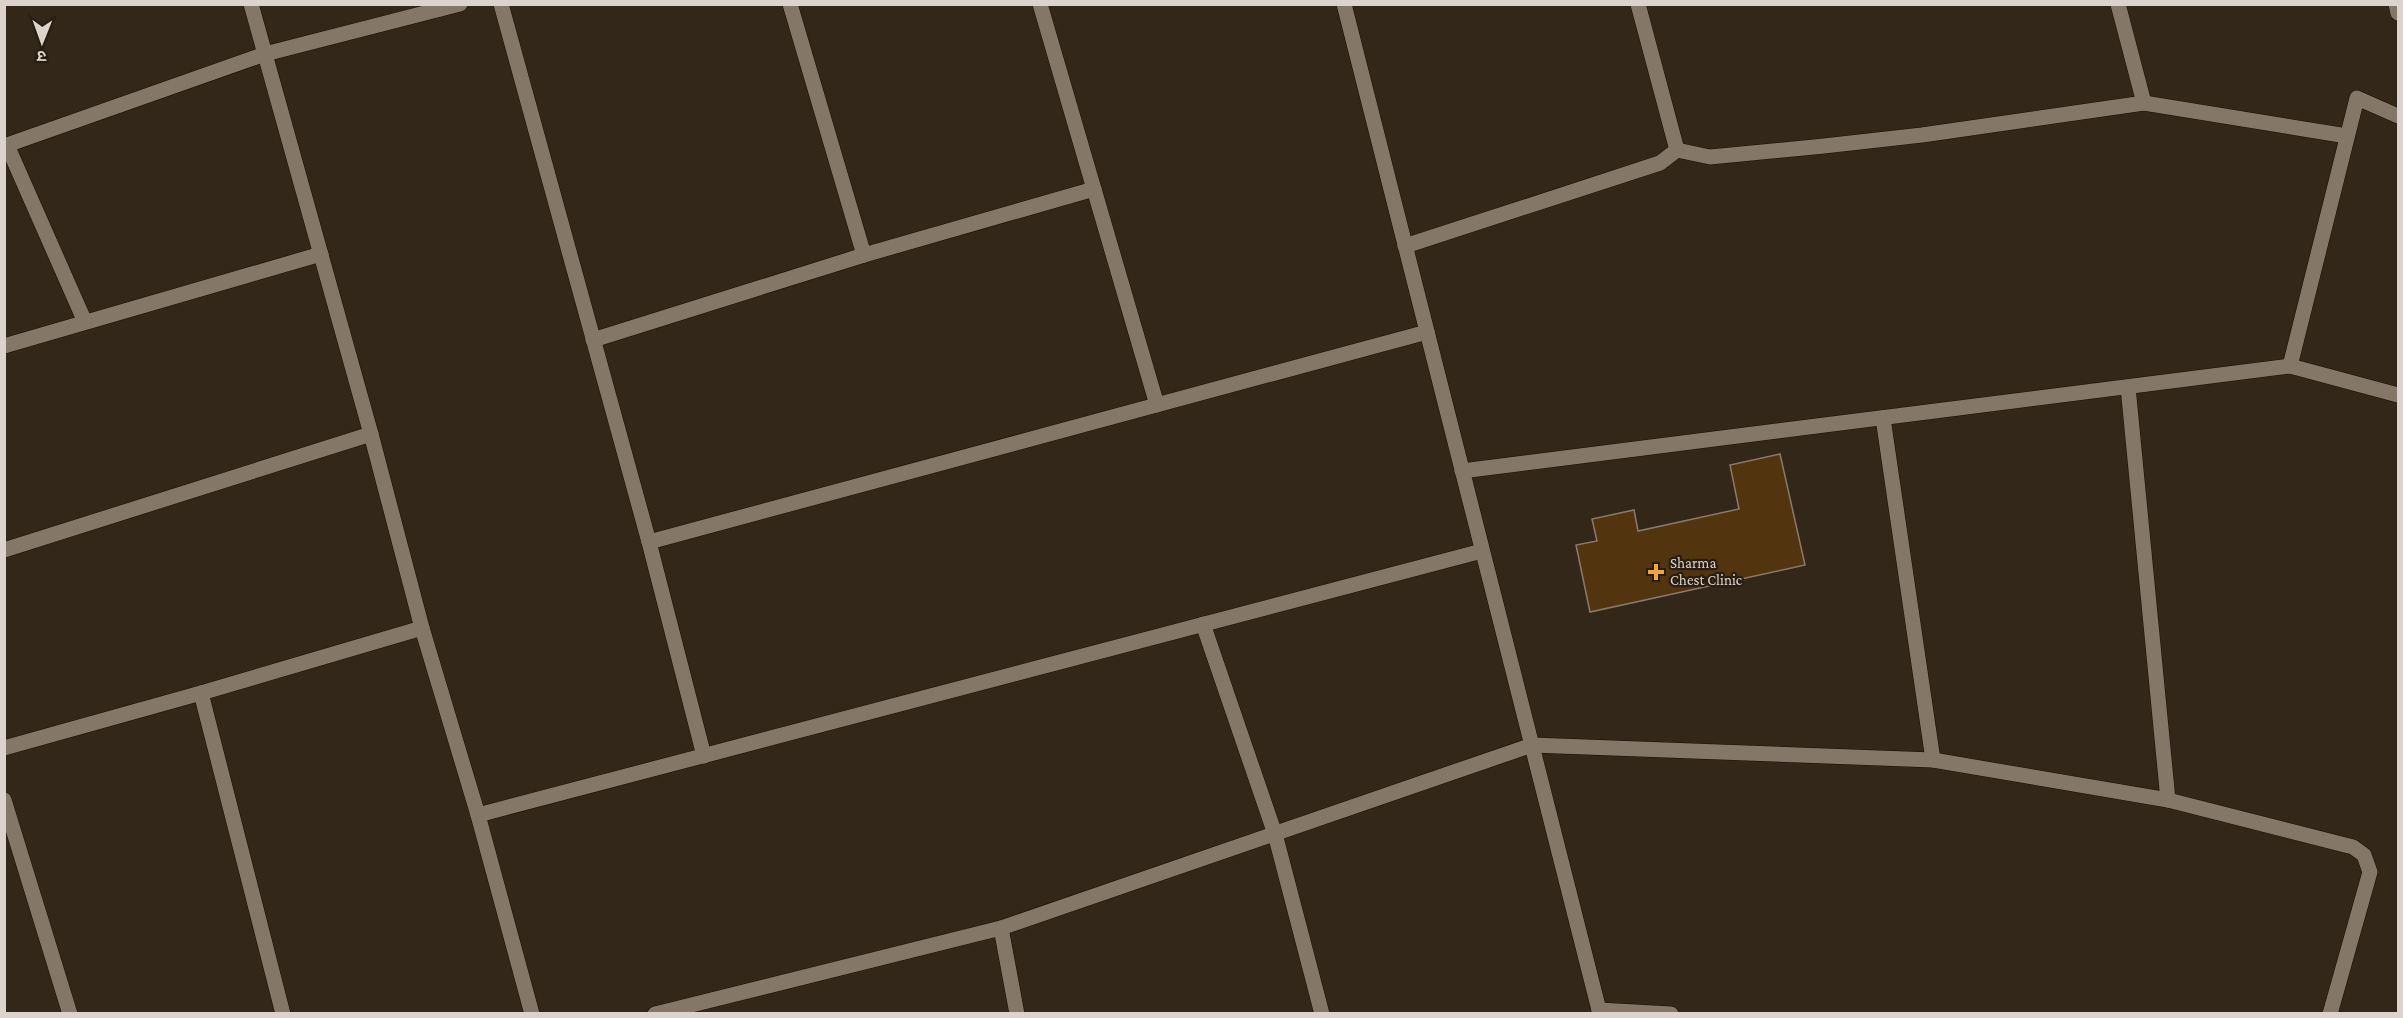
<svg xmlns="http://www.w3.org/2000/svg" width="2403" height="1018" font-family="'Crimson Pro','Noto Sans Devanagari',serif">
<rect width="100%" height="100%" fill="#33271a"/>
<path fill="#52340f" stroke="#897a6c" stroke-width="1.5" d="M1780,454L1805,565L1590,612L1576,545L1597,541L1592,519L1634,510L1638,531L1739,509L1730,465Z"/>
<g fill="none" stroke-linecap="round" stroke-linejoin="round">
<g stroke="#1a0f05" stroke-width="16">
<g id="street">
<path d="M251,4L371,434L422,628L478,815L1482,551"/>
<path d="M501,4L649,542"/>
<path d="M1040,4L1157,405"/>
<path d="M1344,4L1600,1014"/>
<path d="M1638,4L1677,150"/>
<path d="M2118,4L2144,103"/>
<path d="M2396,4L2398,13"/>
<path d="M7,145L85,322"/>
<path d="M4,146L265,54L460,4"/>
<path d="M1677,150L1710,157L1824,146L1922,135L2144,103L2347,136"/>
<path d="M1405,246L1660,163L1677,150"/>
<path d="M864,255L1094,189"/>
<path d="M593,340L864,255L790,4"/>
<path d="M4,346L321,254"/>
<path d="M2290,366L2357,98L2398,116"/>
<path d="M1883,418L1933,760"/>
<path d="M1462,471L2290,366L2398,395"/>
<path d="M4,550L371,434"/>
<path d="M1203,624L1275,834L1322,1014"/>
<path d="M201,693L283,1014"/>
<path d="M4,748L201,693L422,628"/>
<path d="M704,756L649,542L1427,332"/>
<path d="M4,800L70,1014"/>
<path d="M2168,800L2353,847L2364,855L2370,872L2330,1014"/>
<path d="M478,815L532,1014"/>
<path d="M1001,928L1532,745L1933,760L2168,800L2128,387"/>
<path d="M1599,1010L1671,1014"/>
<path d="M655,1014L1001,928L1017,1014"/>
</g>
</g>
<use href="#street" stroke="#857768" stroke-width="15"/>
</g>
<path fill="#f2a540" stroke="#291d11" stroke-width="2" d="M1653 563h6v6h6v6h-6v6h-6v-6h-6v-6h6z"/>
<g text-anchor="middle" stroke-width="4.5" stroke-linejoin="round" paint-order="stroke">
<g font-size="15" fill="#dcd4cc" stroke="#291d11" text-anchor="start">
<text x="1670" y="568">Sharma<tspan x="1670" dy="17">Chest Clinic</tspan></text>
</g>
</g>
<rect width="2403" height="1018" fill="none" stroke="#dcd4cc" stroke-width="12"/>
<g transform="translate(42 42) rotate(181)" stroke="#291d11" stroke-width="4.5" paint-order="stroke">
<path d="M0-4.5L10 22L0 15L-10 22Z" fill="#dcd4cc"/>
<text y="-9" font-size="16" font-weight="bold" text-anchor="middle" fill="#dcd4cc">उ</text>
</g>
</svg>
